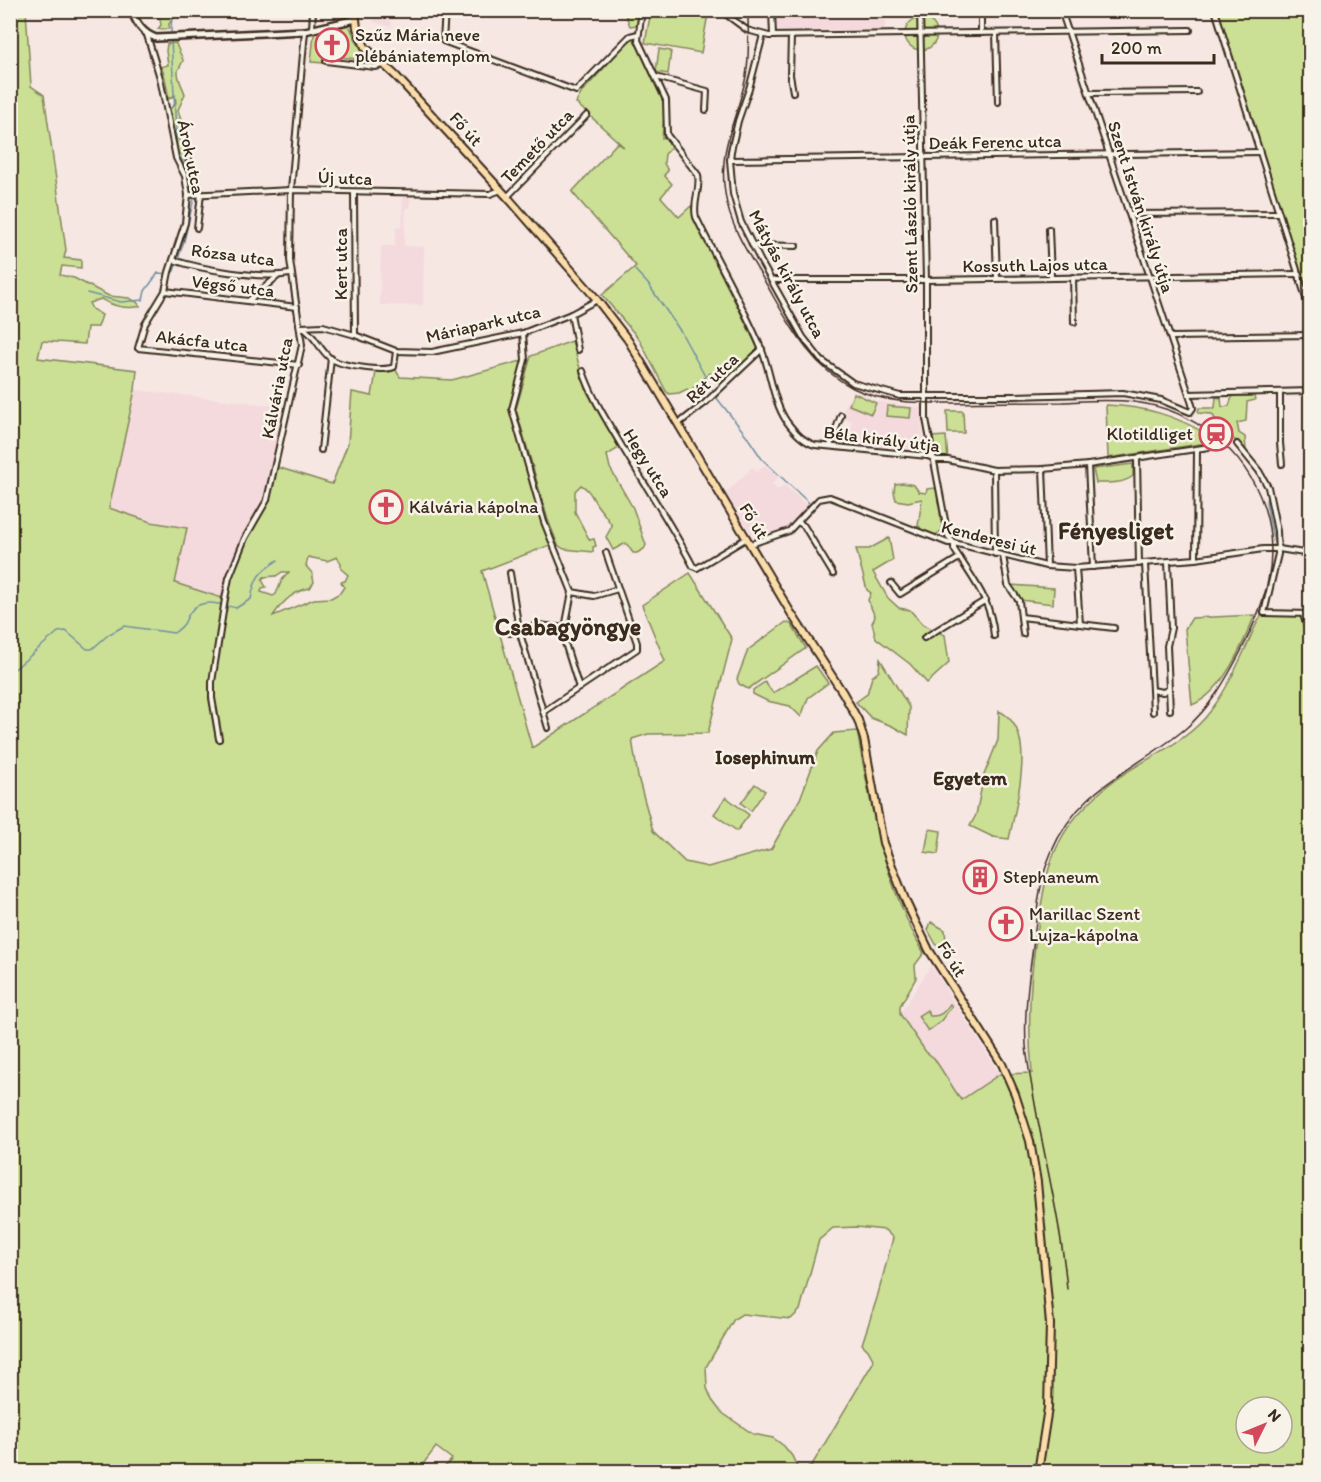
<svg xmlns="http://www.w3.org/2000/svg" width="1321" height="1482" font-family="Itim,sans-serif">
<rect width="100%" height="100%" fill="#f6e7e3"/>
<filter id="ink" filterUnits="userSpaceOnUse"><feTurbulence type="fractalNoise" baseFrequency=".0167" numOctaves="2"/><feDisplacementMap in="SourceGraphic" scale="12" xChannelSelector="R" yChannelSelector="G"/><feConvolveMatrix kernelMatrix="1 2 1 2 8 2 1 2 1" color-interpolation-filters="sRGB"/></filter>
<g filter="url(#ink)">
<g fill="#f4d9dd">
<path d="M775,11H885V30L778,31Z"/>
<path d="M388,13L392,27L374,22L373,20L378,18V15Z"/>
<path d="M403,197H410V208H406L404,246L424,247L423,305H380L381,246H395L396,227H402Z"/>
<path d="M135,390L288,407L270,493L226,599L174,584L187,528L151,522L109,508Z"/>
<path d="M853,391L876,401L920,408L922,430L927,453L906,449L845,445L852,421L842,418L845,411L843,410Z"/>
<path d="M765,465L778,477L772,484L778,490L784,485L808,506L794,524L784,530L759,538L753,536L726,493L753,467L757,472Z"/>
<path d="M931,966L1000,1074L961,1101L934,1058L926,1053L900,1014Z"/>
</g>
<g fill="#cbe095" stroke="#83855a" stroke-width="1.5" fill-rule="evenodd">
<path d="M10,11H26L31,86L44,95L66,250L64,258L81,260V268L62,266L60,275L74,278L109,296L129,298L137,302L140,306C126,310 113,306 101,299L89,303L92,309L102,315L98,327H87L85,344L42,341L38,358L137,370L135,390L109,508L151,522L187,528L175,583L225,599L231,578L242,548L270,493L277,467L332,484L348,443L352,392L372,396L377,366L394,367L400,377L452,380L525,360L512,405L526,462L553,544L482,571L532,748L665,661L642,605L690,573L732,639L708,733L648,734L632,739L638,777L653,831L685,862L708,867L771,849L800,799L818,751L834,733L857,731C871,808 884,884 924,953L915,965L916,978L900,1006V1014L926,1052L934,1058L961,1100L1000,1074L1032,1073C1027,1019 1030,973 1039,920C1043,893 1047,865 1060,841C1071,819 1089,802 1107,786C1137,761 1177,749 1204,719C1223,697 1235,671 1247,645C1252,634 1256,621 1264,613L1308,616L1309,623L1306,624L1310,637V1471L440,1472L452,1459L436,1447L423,1464L435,1471H11ZM308,557L327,561L337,557L341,563V569L348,575L345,581L341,582L344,587L340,593L331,598L314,599L273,616C282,602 293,591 310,588L314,582L312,573L306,566ZM282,572H289L282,580L276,594L273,596L261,592L262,588L266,587L262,580L264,577L276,576ZM856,1227L885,1230L893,1238L877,1298L862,1344L868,1350L874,1361L812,1465L803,1469H798L792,1456L784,1446L773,1438L753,1434L721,1412L712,1400L707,1388L706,1367L734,1319L742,1314L791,1319L800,1310L819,1240L833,1228ZM1246,1407H1282V1443H1246Z"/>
<path d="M149,11H178L169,24V29H158L161,25L160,19Z"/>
<path d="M624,11H640L637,25L630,26Z"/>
<path d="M651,11H689L708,14L701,53L645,43Z"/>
<path d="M1215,11H1310V311Z"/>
<circle cx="921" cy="34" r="16"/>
<path d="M349,25L358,44L371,61L326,55L324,63L311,62L314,34Z"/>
<path d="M634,38L665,106L662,138L665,137L672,147L665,154L664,163L668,171L664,175L672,184L661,197L679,217L691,206C709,255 736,301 758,349L720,384L710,373L690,391L687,389L679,393L669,394L666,391L639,339L602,295L636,266L572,192L617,143L624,147L576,103L582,92L627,43Z"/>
<path d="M176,43C177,49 183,57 183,61C182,63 179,69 178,70C177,79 183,87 185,94L178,110L183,127L179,131V140L186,142L187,144L182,150L185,162L181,164L177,153L170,109L176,103L175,95L169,99L164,73L160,67L168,65L166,51L167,44Z"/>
<path d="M659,49L671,51L668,74L656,72Z"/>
<path d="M572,341L587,392L619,448L607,455L610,468L633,508L646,545L644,549L637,553H633L626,543L613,550L606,537L612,526C608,518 602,512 597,505C591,496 590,490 581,485L575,491V512L588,537L590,540L594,539L596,546L593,547V552L564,549L558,545L548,520L516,409L531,356Z"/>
<path d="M854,393L876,403L871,414L849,405Z"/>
<path d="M1236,396H1254L1255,400L1247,402L1246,421L1237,423L1239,433L1245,437L1246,451L1219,425L1212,414L1198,413L1199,408H1215L1216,397L1221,398L1222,407L1229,406L1232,397Z"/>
<path d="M1106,405C1147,407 1175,415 1210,436V439L1206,443L1108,458Z"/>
<path d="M887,406L911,408L910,418L886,416Z"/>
<path d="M947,411H963L964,433H948Z"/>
<path d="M946,436L948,460L935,457L931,437Z"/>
<path d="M1133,464V476C1123,484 1109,483 1096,483L1093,469Z"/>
<path d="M903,483L914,485L919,492L926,493L927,489L936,488L942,525V530L934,536L919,531L920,527L918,526L922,499L908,502L896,500L894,492L895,484Z"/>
<path d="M889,538L893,560L873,572L888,598L899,608L910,610L923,625L945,635L949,663L927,683L910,664L876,638L872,623L875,617L868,600L871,593L867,590L856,549H869Z"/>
<path d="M1010,585L1054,588L1053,604L1020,600Z"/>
<path d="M1255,615C1243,644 1223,693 1192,705L1185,629L1192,618Z"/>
<path d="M786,622L791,624L806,648L748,689L739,684L737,679L748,650Z"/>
<path d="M880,659L909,707L908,735L892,726L871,718L856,702L867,694L872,677L879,671Z"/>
<path d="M816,666L828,683L808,698L801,717L790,706L767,701L753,694V690L765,682L773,693Z"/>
<path d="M999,711C1039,729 1016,805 1009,839L993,837L970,826L976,815L984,775L998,740Z"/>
<path d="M755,784L765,791L751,811L741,803Z"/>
<path d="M726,797L749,815L737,831L714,814Z"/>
<path d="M929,829L941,831L938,854L925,852Z"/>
<path d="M931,922L945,930L946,942L938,948L928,930Z"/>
<path d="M950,1004L952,1006L940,1022L928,1031L918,1016L927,1010L930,1016C941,1017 944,1012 950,1004Z"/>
</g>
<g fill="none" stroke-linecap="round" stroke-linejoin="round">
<g stroke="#728ea0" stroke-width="1.5">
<path d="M171,34L172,10"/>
<path d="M635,270L648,284L681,332L713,391"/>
<path d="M87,293L121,302L143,300L145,291L158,273L171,274L174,271L184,241L194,198L189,176L177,150L171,39"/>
<path d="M716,397L746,435L762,459L809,503"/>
<path d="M1267,496L1266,502L1274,543"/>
<path d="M10,673L58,632L66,631L87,649H92L108,635L124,626L174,633C188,623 183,622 191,611C202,597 223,605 236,608L251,599C255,577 259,572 278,560"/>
</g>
<g stroke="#3b2a1e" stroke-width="8">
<g id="street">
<path d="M445,10L443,41L576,91L630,36L638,34"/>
<path d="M642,10L638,40L666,100L667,135L698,175C701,189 692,203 696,217C717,261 742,303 761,348C771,372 772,400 787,422C793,430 804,442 815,445L928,456L937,460H948L994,470L1043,469L1088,465L1216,446"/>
<path d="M720,10L747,30L769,36L1190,30"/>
<path d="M772,10L773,36"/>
<path d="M920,10L926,280V419L948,536L954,543V549C973,580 991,599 994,636"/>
<path d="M981,10V33"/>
<path d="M1215,10L1310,311"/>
<path d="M312,30L313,10"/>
<path d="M996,33L998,102"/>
<path d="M147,35L160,78L176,158L185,176L188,195L185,223L169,272L165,291L145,324L138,348L299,365"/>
<path d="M763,35L749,89L738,121L731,151L730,160L733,194L741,222L761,262L803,337L821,360L853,383L900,396H1014L1123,393L1161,400L1190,412L1193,408L1189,394L1061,10"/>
<path d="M791,36L790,75L793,92"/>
<path d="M326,61L375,67L383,65"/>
<path d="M656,77L707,91L706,110"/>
<path d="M1089,93L1197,92"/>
<path d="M186,151L201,194L197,228"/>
<path d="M730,160L1260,152"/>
<path d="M354,192L355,335"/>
<path d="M188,195L291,190L490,194L501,190"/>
<path d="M507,197L587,115"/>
<path d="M1130,214L1279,213"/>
<path d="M995,219L997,278"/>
<path d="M1049,229L1051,277"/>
<path d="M752,245L796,246"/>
<path d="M173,260C204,270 259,279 290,274"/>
<path d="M1073,277L1074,322"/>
<path d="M771,280H926L1300,274"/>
<path d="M165,291L297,307"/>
<path d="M248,301L278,276"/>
<path d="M571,314L578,350"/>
<path d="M301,327L323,326L355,335L396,351L432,352L523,333L571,314L597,300"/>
<path d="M302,327C315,335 319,349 330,358C340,366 383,372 394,367L396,351"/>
<path d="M523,333L525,360L512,409L544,522L572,592L565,628V643L579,688"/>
<path d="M1171,337L1310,335"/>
<path d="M583,371C591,395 604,416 617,438C642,481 670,522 693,566L697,568L747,538"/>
<path d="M1280,392V443L1282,464"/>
<path d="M1189,394L1310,391"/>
<path d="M678,424L705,403L762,349"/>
<path d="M1237,444L1259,471L1268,487L1277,531L1278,554L1264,613L1310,614"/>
<path d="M830,446L841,415"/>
<path d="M321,450L331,358"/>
<path d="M1137,458L1139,564"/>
<path d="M1088,465L1093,567"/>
<path d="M1043,469L1047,566"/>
<path d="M994,470L995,554"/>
<path d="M798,522L804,526L833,574"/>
<path d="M751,544L789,531L819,499L830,497L948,543H954L1046,566L1076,568L1196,559L1263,549H1279L1310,554"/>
<path d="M1003,556L1008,585L1019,601L1023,634"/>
<path d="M1196,559L1197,450"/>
<path d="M1168,562L1171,628L1167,646L1170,710"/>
<path d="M1145,564L1152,690L1163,692L1169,689"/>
<path d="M1076,568L1080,624L1114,628"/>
<path d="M510,573L519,630L548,728"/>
<path d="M891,583L900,594L959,558"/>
<path d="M572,592L594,596L618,589"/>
<path d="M1303,614L1310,637"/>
<path d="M1021,617L1080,624"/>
<path d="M510,633L538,625L565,628"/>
<path d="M924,638L986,600"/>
<path d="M1152,690L1153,712"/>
<path d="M543,712L637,649V643L606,553"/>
<path d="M219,739L212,698V682L225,599L229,578L245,538L267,500L302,345L290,260L291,190L305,31"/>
</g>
</g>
<g stroke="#3b2a1e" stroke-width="10">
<path id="secondary" d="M131,10C137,24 142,33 156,38L305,31L356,19"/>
</g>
<g stroke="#3b2a1e" stroke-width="10">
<path id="primary" d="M355,10L357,28L365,47L396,76L510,200L594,296L628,340L791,613L843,693L858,720L864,739L883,843L906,902L929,950L1002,1064L1015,1094L1030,1141L1037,1182L1050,1324L1048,1408L1038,1472"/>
</g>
<use href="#street" stroke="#f7f3e8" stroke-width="4"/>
<use href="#secondary" stroke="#f7f3e8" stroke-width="5"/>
<use href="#primary" stroke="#faddab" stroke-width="6"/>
<path stroke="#3b2a1e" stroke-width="1.5" d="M748,10C748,34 750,58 745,81C736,122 718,148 725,193C730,231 755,263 773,296C794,333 814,368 853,388C886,404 921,403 957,403C992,402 1028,402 1063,402C1086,401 1111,399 1134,402C1193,409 1245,450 1264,507C1281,561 1265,603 1241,651C1226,680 1210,708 1185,729C1133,772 1079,786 1051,853C1039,881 1037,911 1034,940C1029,975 1024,1010 1026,1045C1028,1069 1033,1092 1037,1115C1048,1173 1062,1231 1067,1289"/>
</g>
</g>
<defs>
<g id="church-ring" transform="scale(1.725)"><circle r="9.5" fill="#f7f3e8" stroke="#d1495b" stroke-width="1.5"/><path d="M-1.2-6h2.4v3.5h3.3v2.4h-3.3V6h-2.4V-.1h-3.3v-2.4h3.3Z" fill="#d1495b"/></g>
<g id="station-ring" transform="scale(1.725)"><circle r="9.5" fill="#f7f3e8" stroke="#d1495b" stroke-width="1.5"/><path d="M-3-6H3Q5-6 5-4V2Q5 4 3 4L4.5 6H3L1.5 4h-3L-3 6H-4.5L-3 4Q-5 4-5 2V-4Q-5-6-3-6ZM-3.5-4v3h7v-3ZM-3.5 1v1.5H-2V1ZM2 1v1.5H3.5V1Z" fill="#d1495b"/></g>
<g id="building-ring" transform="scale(1.725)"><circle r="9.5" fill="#f7f3e8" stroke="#d1495b" stroke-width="1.5"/><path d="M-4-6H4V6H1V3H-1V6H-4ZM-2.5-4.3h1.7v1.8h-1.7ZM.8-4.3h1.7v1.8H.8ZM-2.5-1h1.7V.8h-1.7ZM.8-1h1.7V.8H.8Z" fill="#d1495b"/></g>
</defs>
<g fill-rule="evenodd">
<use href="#church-ring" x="332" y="45"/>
<use href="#station-ring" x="1216" y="434"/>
<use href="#church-ring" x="386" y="507"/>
<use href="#building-ring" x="980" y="877"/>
<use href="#church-ring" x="1006" y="924"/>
</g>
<g text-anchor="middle" stroke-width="5" stroke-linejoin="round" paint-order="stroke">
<g font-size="18" fill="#3b2a1e" stroke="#f7f3e8" text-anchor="start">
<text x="355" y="41">Szűz Mária neve<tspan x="355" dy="21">plébániatemplom</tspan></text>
<text x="1193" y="440" text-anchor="end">Klotildliget</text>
<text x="409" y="513">Kálvária kápolna</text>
<text x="1003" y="883">Stephaneum</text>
<text x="1029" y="920">Marillac Szent<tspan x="1029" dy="21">Lujza-kápolna</tspan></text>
</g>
<g font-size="18" fill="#3b2a1e" stroke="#f7f3e8">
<text transform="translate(466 129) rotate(48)" y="6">Fő út</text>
<text transform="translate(995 142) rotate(-1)" y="6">Deák Ferenc utca</text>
<text transform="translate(537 146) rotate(-46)" y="6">Temető utca</text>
<text transform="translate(191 157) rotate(78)" y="6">Árok utca</text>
<text transform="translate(345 178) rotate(2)" y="6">Új utca</text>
<text transform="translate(910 204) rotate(-91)" y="6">Szent László király útja</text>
<text transform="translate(1141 207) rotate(72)" y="6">Szent István király útja</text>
<text transform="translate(233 255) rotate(7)" y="6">Rózsa utca</text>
<text transform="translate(341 264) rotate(-90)" y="6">Kert utca</text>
<text transform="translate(1035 265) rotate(-1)" y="6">Kossuth Lajos utca</text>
<text transform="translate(787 274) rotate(62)" y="6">Mátyás király utca</text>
<text transform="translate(233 286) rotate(7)" y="6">Végső utca</text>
<text transform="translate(483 324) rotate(-13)" y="6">Máriapark utca</text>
<text transform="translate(202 341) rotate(6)" y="6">Akácfa utca</text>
<text transform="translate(712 378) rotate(-43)" y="6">Rét utca</text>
<text transform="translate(277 388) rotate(-79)" y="6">Kálvária utca</text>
<text transform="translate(882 439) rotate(7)" y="6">Béla király útja</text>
<text transform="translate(648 463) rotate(58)" y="6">Hegy utca</text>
<text transform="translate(754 521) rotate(58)" y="6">Fő út</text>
<text transform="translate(989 538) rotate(14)" y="6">Kenderesi út</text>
<text transform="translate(952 959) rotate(58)" y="6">Fő út</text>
</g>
<g font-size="20" font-weight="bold" fill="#3b2a1e" stroke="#f7f3e8">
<text x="765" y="764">Iosephinum</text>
<text x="970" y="785">Egyetem</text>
</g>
<g font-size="24" font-weight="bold" fill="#3b2a1e" stroke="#f7f3e8">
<text x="1116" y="539">Fényesliget</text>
<text x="568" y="635">Csabagyöngye</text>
</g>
</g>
<rect width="1321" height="1482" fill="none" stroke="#f7f3e8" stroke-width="36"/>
<rect x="18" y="18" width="1285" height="1446" fill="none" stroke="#3b2a1e" stroke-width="2" filter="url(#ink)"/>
<g transform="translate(1264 1425) rotate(47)"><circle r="28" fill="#f7f3e8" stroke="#aca397" stroke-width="1.5"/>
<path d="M0-4.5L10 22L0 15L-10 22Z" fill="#d1495b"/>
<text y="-9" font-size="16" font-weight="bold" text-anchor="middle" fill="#3b2a1e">N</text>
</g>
<path d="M1102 54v9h112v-9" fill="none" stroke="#3b2a1e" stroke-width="3"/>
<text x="1111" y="54" font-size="18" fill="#3b2a1e" stroke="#f7f3e8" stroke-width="4.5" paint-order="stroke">200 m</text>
</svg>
